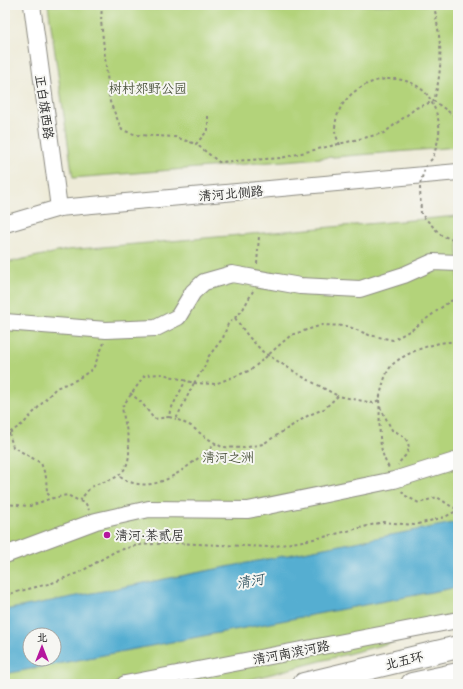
<svg xmlns="http://www.w3.org/2000/svg" width="463" height="689" font-family="Pangolin,'LXGW WenKai TC',sans-serif">
<rect width="100%" height="100%" fill="#f6f6f2"/>
<filter id="ink" filterUnits="userSpaceOnUse"><feTurbulence type="fractalNoise" baseFrequency=".025" numOctaves="2"/><feDisplacementMap in="SourceGraphic" scale="8" xChannelSelector="R" yChannelSelector="G"/><feConvolveMatrix kernelMatrix="1 2 1 2 8 2 1 2 1" color-interpolation-filters="sRGB"/></filter>
<filter id="wash" filterUnits="userSpaceOnUse"><feTurbulence type="fractalNoise" baseFrequency=".012" numOctaves="4" result="noise"/><feDisplacementMap in="SourceGraphic" scale="16" xChannelSelector="R" yChannelSelector="G"/><feGaussianBlur stdDeviation="0.9" result="paint"/><feColorMatrix in="noise" values="0 0 0 0 0 0 0 0 0 0 0 0 0 0 0 0 0 1.4 0 .05"/><feComposite in="paint" operator="in"/></filter>
<g filter="url(#wash)">
<rect width="100%" height="100%" fill="#eeebd8"/>
<g fill="#b3d37a" stroke="#6f7f52" fill-rule="evenodd">
<path d="M48,5H458V147L73,178Z"/>
<path d="M458,216V628L420,635L233,684H5V263L67,250ZM30,635H54V659H30Z"/>
</g>
<path fill="#54aed1" stroke="#406c7e" fill-rule="evenodd" d="M458,522V587L5,674V610ZM30,635H54V659H30Z"/>
</g>
<g filter="url(#ink)">
<g fill="none" stroke-linecap="round" stroke-linejoin="round">
<g stroke="#8c8b82" stroke-width="18">
<g id="minor">
<path d="M32,5L59,208"/>
<path d="M5,224L59,208L458,172"/>
<path d="M5,322L106,330L156,328L178,317L193,292L204,282L232,274L300,286L360,289L404,275L433,262L458,263"/>
<path d="M5,555L96,521L149,509L248,510L394,480L458,460"/>
<path d="M125,684L458,620"/>
</g>
</g>
<g stroke="#8c8b82" stroke-width="24">
<g id="highway">
<path d="M304,684L458,647"/>
<path d="M412,684L458,674"/>
</g>
</g>
<g stroke="#8c8b82" stroke-width="2" stroke-dasharray="3 3" stroke-linecap="butt">
<path d="M102,5L101,21L110,102L122,130L137,135L175,137L196,144"/>
<path d="M434,5C441,44 444,62 434,101L453,115L458,116"/>
<path d="M208,116V130L196,144L219,162L281,158L384,133L416,108L434,101"/>
<path d="M340,145C338,140 335,135 335,130C335,84 401,60 429,97"/>
<path d="M430,161L433,158C439,137 443,128 434,107"/>
<path d="M420,187L421,214L441,235L458,242"/>
<path d="M257,264L259,236"/>
<path d="M235,318L248,336L263,352L303,377L338,396"/>
<path d="M194,383L215,384L251,370L291,335L322,325L347,326L369,335L393,340L413,329L450,301L458,300"/>
<path d="M194,383L204,368L208,357L223,338L228,324L242,311L253,291"/>
<path d="M130,393L142,403L154,419L169,417L170,411L186,380"/>
<path d="M379,400C381,425 376,446 389,468"/>
<path d="M380,407L392,430C402,434 414,442 406,455C403,458 400,461 398,465"/>
<path d="M169,417L176,419"/>
<path d="M9,433L13,447L41,463L46,477L47,493L52,498"/>
<path d="M5,436L24,423L56,388L76,380L93,369L104,343"/>
<path d="M120,477C156,500 188,465 216,444"/>
<path d="M402,491L404,495L419,503L437,497L452,507L458,509"/>
<path d="M80,501C83,497 87,490 92,487C97,483 106,482 112,479C141,467 125,430 122,407L145,375L163,374L194,383L176,419L191,426L205,437L222,447L243,448L263,444L309,415L324,409L338,396L373,403L379,400C382,389 384,374 392,365C404,353 442,338 458,343"/>
<path d="M5,504L30,506L49,499L67,495L86,504L89,510"/>
<path d="M5,595L52,583L80,572L116,551L138,545L174,543L270,547L324,537L383,522L414,525L445,517L458,510"/>
</g>
<use href="#minor" stroke="#fff" stroke-width="16"/>
<use href="#highway" stroke="#fff" stroke-width="22"/>
<g stroke="#8c8b82" stroke-width="2" stroke-dasharray="3 3" stroke-linecap="butt">
<path d="M429,97L434,107"/>
<path d="M420,184L426,165"/>
</g>
</g>
</g>
<circle fill="#b5179e" stroke="#f6f6f2" stroke-width="1.5" cx="107" cy="535" r="4"/>
<g text-anchor="middle" stroke-width="4" stroke-linejoin="round" paint-order="stroke">
<g font-size="13" fill="#4d553f" stroke="#f6f6f2">
<text x="148" y="93">树村郊野公园</text>
<text x="228" y="462">清河之洲</text>
</g>
<g font-size="13" fill="#2b2b2b" stroke="#f6f6f2">
<text transform="translate(45 107) rotate(82)" y="5">正白旗西路</text>
<text transform="translate(231 193) rotate(-5)" y="5">清河北侧路</text>
<text transform="translate(291 652) rotate(-11)" y="5">清河南滨河路</text>
<text transform="translate(404 660) rotate(-14)" y="5">北五环</text>
</g>
<g font-size="13" fill="#2b2b2b" stroke="#f6f6f2" text-anchor="start">
<text x="115" y="540">清河·茶贰居</text>
</g>
<g font-size="14" font-style="italic" fill="#395965" stroke="#f6f6f2">
<text transform="translate(250 581) rotate(-11)" y="5">清河</text>
</g>
</g>
<rect width="463" height="689" fill="none" stroke="#f6f6f2" stroke-width="20"/>
<g transform="translate(42 647)"><circle r="19" fill="#f6f6f2" stroke="#a5a5a2"/>
<path d="M0-3L7 15L0 10L-7 15Z" fill="#b5179e"/>
<text y="-6" font-size="11" font-weight="bold" text-anchor="middle" fill="#2b2b2b">北</text>
</g>
</svg>
